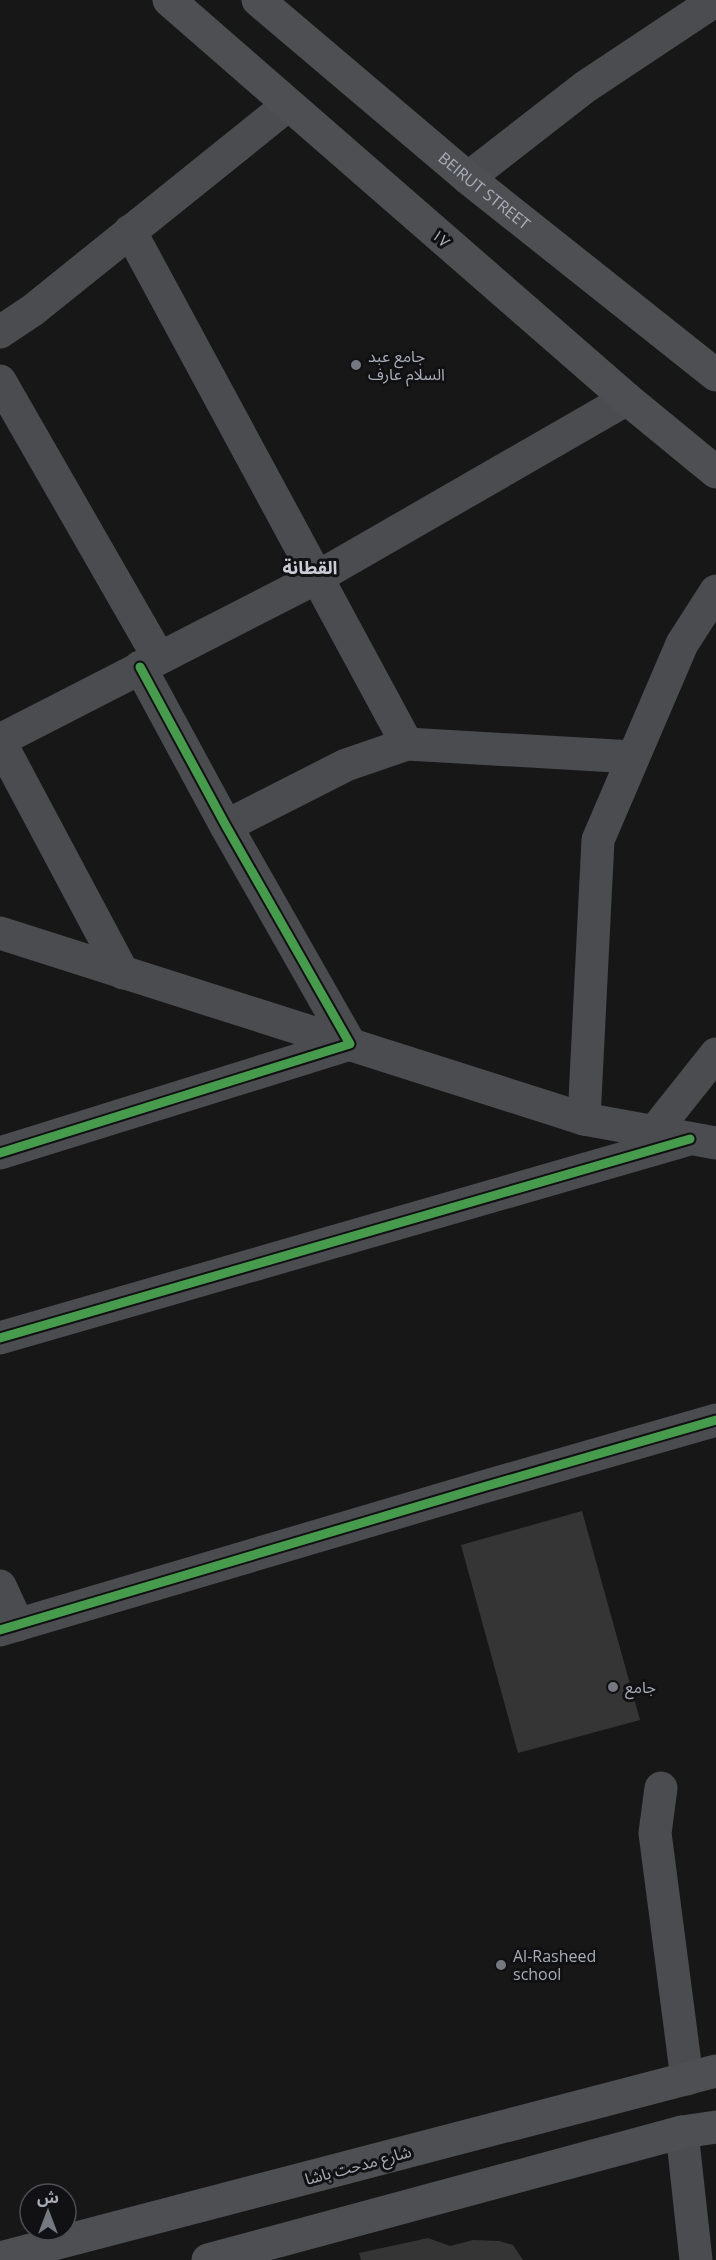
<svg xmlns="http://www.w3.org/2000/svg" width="716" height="2260" font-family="'Open Sans','Noto Sans Arabic',sans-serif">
<rect width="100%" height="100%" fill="#171717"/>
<g fill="#353536">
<path d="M582,1511L640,1720L518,1753L461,1545Z"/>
<path d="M428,2238L450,2246L473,2240L499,2241L513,2245L523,2260H361L359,2253Z"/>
</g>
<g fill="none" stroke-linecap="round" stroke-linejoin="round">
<g stroke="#4b4c50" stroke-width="33">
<path d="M468,178L585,87L716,0"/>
<path d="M130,231L407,744"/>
<path d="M0,332L33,310L288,105"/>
<path d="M0,381L159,658"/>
<path d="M0,740L316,578L627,399"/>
<path d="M0,742L123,973"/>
<path d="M226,826L346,765L407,744L633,757"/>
<path d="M0,933L584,1119L716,1143"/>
<path d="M584,1119L598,840L682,644L716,591"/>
<path d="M654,1132L716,1054"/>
<path d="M0,1153L350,1044L226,826L140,667"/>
<path d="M0,1338L683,1141"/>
<path d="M0,1586L18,1625"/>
<path d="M0,1630L483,1487L716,1420"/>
<path d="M661,1788L655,1833L687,2079"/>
<path d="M682,2132L696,2260"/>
</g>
<g stroke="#4d4f52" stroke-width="33">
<path d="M169,0L627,399L716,472"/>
<path id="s1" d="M258,0L468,178L716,375"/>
<path d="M0,2258L716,2071"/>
<path d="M208,2260L682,2132L716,2127"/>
</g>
<g stroke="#111113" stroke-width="13">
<g id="cycleway">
<path d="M0,1153L350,1044L226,826L140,667"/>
<path d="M0,1338L690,1139"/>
<path d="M0,1630L483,1487L716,1420"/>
</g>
</g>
<use href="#cycleway" stroke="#469c4c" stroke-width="9"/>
</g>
<g fill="#757880" stroke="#111113" stroke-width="2">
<circle cx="356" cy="365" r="6"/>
<circle cx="613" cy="1687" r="6"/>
<circle cx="501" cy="1965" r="6"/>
</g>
<g text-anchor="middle" stroke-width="6" stroke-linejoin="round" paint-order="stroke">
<g font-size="16" fill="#a8adb8" stroke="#111113">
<text dy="6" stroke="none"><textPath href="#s1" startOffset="296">BEIRUT STREET</textPath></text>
<text transform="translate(441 238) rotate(41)" y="6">١٧</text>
<text transform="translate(358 2165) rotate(-15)" y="6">شارع مدحت باشا</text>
</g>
<g font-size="16" fill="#a8adb8" stroke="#111113" text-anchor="start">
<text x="368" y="362">جامع عبد<tspan x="368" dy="18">السلام عارف</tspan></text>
<text x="625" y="1693">جامع</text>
<text x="513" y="1962">Al-Rasheed<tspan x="513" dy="18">school</tspan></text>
</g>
<g font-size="18" font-weight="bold" fill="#c9ccd4" stroke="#111113">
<text x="310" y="574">القطانة</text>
</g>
</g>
<g transform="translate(48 2212)"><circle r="28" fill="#111113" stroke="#4d4f55" stroke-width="1.5"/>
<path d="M0-4.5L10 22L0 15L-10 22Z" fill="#757880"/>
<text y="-9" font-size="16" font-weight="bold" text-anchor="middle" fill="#a8adb8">ش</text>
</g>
</svg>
